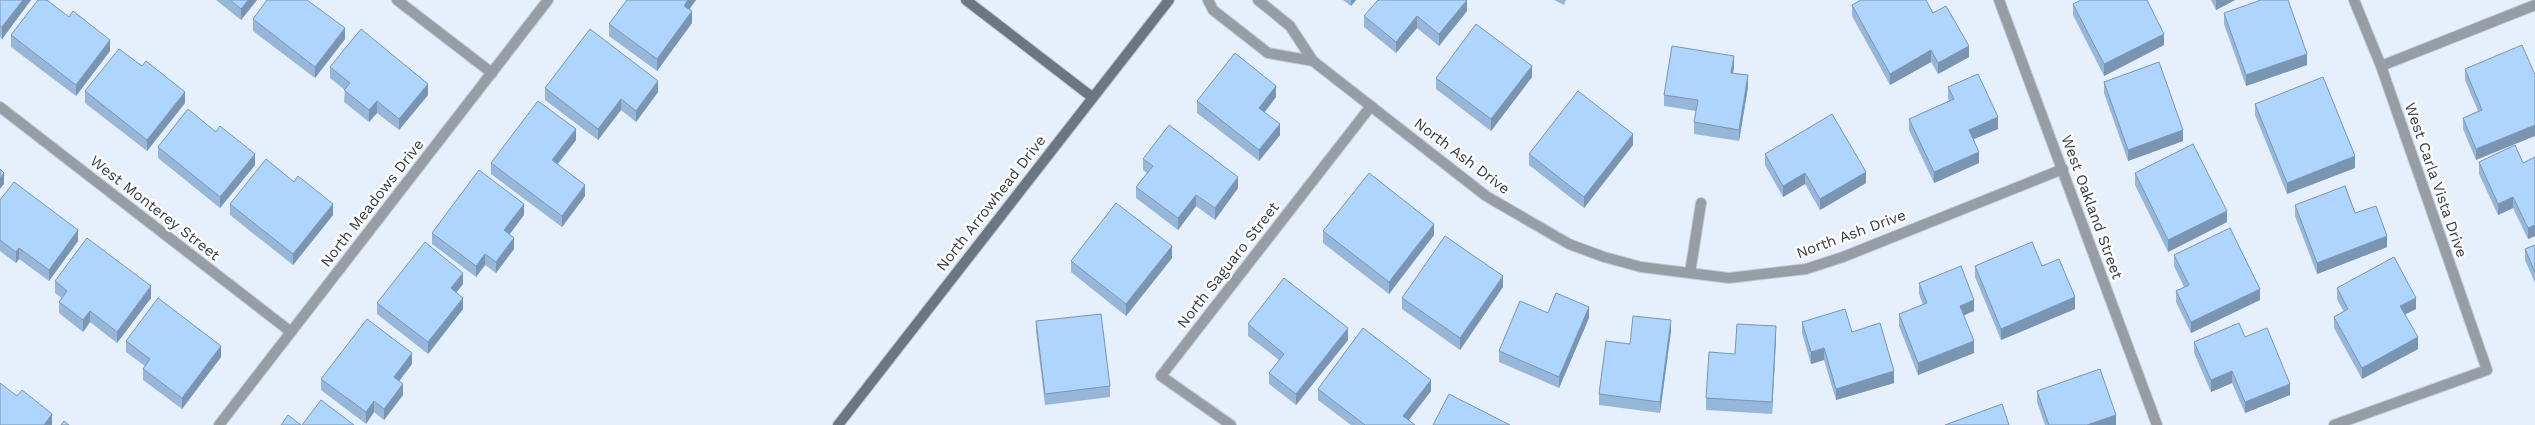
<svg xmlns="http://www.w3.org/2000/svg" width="2535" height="425" font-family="'Work Sans',sans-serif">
<rect width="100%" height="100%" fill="#e5f0fc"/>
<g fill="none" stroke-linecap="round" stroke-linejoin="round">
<g stroke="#c2ccd7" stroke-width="12">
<g id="street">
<path d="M397,0L492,73"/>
<path d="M1208,0L1213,10L1268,53L1313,61"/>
<path d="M1258,0L1290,26L1313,61L1486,196L1569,244L1604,257L1641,267L1729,278L1806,269L1843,257L2063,169"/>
<path d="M1999,0L2157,425"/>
<path d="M2381,66L2535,5"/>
<path d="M0,107L291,332"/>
<path d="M1690,273L1701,203"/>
<path d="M219,425L548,0"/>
<path d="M1231,425L1161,376L1371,106"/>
<path d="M2334,425L2487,370L2381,66L2354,0"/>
</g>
</g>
<g stroke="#c2ccd7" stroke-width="12">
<g id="secondary">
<path d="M966,0L1092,97"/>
<path d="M838,425L1169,0"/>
</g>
</g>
<use href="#street" stroke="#969da5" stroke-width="10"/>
<use href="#secondary" stroke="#6c7682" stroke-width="10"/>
</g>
<g fill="#96b7da">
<path d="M0,0H31L2,39L0,37Z"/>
<path d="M216,0H257L241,20Z"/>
<path d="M627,0H696L689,9L692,23L657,71L609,36V24Z"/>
<path d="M1343,0H1356L1351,6Z"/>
<path d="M1554,0H1566L1564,5Z"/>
<path d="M2211,0H2235L2216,10Z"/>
<path d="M2073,4L2164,45L2104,76L2073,15Z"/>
<path d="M1852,5L1933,13L1969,57L1938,74L1931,62L1890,85L1852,16Z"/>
<path d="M1467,11L1439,46L1417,28L1396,53L1364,27V16Z"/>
<path d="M2224,13L2307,65L2246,86L2224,24Z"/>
<path d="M253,19L345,39L315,78L253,31Z"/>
<path d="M11,35L110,51L76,96L11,47Z"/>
<path d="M330,67L428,95L399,130L377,113L369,122L344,102L345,90L330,78Z"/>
<path d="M1734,67L1733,73L1748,87L1739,141L1694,134V122L1696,111L1664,106V95Z"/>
<path d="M2465,69L2535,75L2476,160L2463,129V118L2478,111L2465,80Z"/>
<path d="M1532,77L1491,131L1436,89V78Z"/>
<path d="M2104,82L2183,141L2128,161L2104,93Z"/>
<path d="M1948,87L1998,129L1974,139L1979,163L1934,183L1909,130V119L1949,101L1948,98Z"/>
<path d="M545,88L658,92L636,122L621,110L598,140L545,100Z"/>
<path d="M85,91L185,103L147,151L85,103Z"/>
<path d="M1276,97L1265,112L1280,135L1259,161L1197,113V101Z"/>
<path d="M2255,104L2355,168L2287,194L2255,115Z"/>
<path d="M576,140L558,164L585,196L562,227L491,174V163Z"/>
<path d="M1633,145L1584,208L1529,165V154Z"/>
<path d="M158,147L255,165L220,208L158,158Z"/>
<path d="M1765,154L1866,183L1820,210L1805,184L1783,197L1765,165Z"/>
<path d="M2535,157V236L2528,239L2513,208L2498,215L2479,174V162L2523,163Z"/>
<path d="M1143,159L1238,188L1215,220L1196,206L1178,230L1136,198V187L1147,173L1143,170Z"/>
<path d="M2135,173L2227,222L2168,252L2135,185Z"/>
<path d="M0,200L78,241L49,281L19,259L16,263L0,251Z"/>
<path d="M230,204L333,215L293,265L230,215Z"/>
<path d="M2295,205L2355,213L2387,247L2317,274L2295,216Z"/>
<path d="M524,215L509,234L514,249L496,273L485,265L476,277L432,244V233Z"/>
<path d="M1323,231L1434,235L1389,294L1323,243Z"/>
<path d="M2535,245V283L2525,260V249Z"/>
<path d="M2174,255L2260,300L2191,333L2176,302V291L2184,287L2174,266Z"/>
<path d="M1172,258L1126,316L1071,272V261Z"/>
<path d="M1975,266H2042L2075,309L2001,340L1975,277Z"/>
<path d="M55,281L151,298L117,343L90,322L83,332L59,313V302L62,298L55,293Z"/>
<path d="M1919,283L1974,311L1964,315L1974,353L1918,375L1899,326V314L1923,305L1919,294Z"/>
<path d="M463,284L456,293L463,309L428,354L377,314V303Z"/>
<path d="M1503,287L1460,350L1402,309V298Z"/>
<path d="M2337,288L2416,309L2405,314L2418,349L2362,379L2334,328V317L2344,312L2337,299Z"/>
<path d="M1589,318L1559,388L1499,362V351Z"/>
<path d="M1036,321L1110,386V397L1045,405L1036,332Z"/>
<path d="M1802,322L1852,332L1894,383L1836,400L1824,360L1811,364L1802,333Z"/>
<path d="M1248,324L1348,340L1296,405L1269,384V373L1279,360L1248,336Z"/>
<path d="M1671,331L1660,413L1599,405V394L1630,344Z"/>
<path d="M2245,337L2290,395L2245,413L2232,383L2211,392L2194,353V342Z"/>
<path d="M1776,338L1772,414L1706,410V398L1735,354Z"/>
<path d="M126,341L221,357L182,409L143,380V369L145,366L126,352Z"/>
<path d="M412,364L399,381L403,395L384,420L374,412L366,424L321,390V379Z"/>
<path d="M1318,389L1431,391L1408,420L1415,425H1351L1318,400Z"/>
<path d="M2037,391L2116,425H2045L2037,402Z"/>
</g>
<g fill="#7a95b2">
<path d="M23,0H31L2,39V27Z"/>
<path d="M248,0H257L241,20V9Z"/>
<path d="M688,0H696L684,17V6Z"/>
<path d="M1351,0H1356L1351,6Z"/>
<path d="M1467,0V11L1439,46V34Z"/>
<path d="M2216,0H2235L2216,10Z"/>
<path d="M692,11V23L657,71V59Z"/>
<path d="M1417,16V28L1396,53V42Z"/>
<path d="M345,28V39L315,78V67Z"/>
<path d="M2164,34V45L2104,76V64Z"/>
<path d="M110,40V51L76,96V85Z"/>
<path d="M1969,46V57L1938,74V63Z"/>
<path d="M1931,50V62L1890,85V74Z"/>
<path d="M2307,54V65L2246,86V75Z"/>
<path d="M1734,56V67L1731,84V73Z"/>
<path d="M1532,66V77L1491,131V119Z"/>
<path d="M1748,75V87L1739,141V130Z"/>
<path d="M658,81V92L636,122V111Z"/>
<path d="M428,84V95L399,130V119Z"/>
<path d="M1276,86V97L1259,119V108Z"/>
<path d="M185,92V103L147,151V140Z"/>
<path d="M621,99V110L598,140V129Z"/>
<path d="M377,101V113L369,122V110Z"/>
<path d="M1998,117V129L1969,141V130Z"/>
<path d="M1280,124V135L1259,161V150Z"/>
<path d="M2535,125V136L2476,160V149Z"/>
<path d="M576,129V140L552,171V160Z"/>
<path d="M2183,130V141L2128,161V150Z"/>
<path d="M1633,134V145L1584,208V197Z"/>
<path d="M1979,152V163L1934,183V172Z"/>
<path d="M255,154V165L220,208V197Z"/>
<path d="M2355,156V168L2287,194V183Z"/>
<path d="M1866,172V183L1820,210V199Z"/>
<path d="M4,173V184L0,189V178Z"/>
<path d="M1805,173V184L1783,197V186Z"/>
<path d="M1238,177V188L1215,220V208Z"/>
<path d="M585,185V196L562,227V216Z"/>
<path d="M1196,195V206L1178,230V218Z"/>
<path d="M2513,197V208L2498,215V204Z"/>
<path d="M333,204V215L293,265V254Z"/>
<path d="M524,204V215L504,242V230Z"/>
<path d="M2227,211V222L2168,252V240Z"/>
<path d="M1434,224V235L1389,294V282Z"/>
<path d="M2535,225V236L2528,239V228Z"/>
<path d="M78,230V241L49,281V270Z"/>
<path d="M2387,236V247L2317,274V263Z"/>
<path d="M514,238V249L496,273V262Z"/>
<path d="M1172,246V258L1126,316V304Z"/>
<path d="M19,248V259L16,263V252Z"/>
<path d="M485,254V265L476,277V266Z"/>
<path d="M463,273V284L451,299V288Z"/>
<path d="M1503,276V287L1460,350V338Z"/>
<path d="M151,286V298L117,343V332Z"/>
<path d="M2260,289V300L2191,333V322Z"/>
<path d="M2075,297V309L2001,340V329Z"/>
<path d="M463,298V309L428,354V342Z"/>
<path d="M2416,298V309L2400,317V306Z"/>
<path d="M1974,300V311L1960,317V306Z"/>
<path d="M1589,307V318L1559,388V377Z"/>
<path d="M90,311V322L83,332V320Z"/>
<path d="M1671,320V331L1660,413V402Z"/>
<path d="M1776,326V338L1772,414V402Z"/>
<path d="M1348,328V340L1296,405V394Z"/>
<path d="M2418,337V349L2362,379V368Z"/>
<path d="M1974,341V353L1918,375V363Z"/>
<path d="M221,346V357L182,409V398Z"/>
<path d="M1824,348V360L1811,364V352Z"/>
<path d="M412,353V364L394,388V377Z"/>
<path d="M1894,371V383L1836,400V389Z"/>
<path d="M2232,371V383L2211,392V380Z"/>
<path d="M1431,380V391L1405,425L1403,416Z"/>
<path d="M403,384V395L384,420V409Z"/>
<path d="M2290,384V395L2245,413V402Z"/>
<path d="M374,401V412L366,424V412Z"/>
<path d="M52,414V425H44Z"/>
<path d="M2116,415V425H2087Z"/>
</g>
<g fill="#aed5fe" stroke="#7a95b2">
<path d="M0,0H23L2,27L0,26Z"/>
<path d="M38,0H47L69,17L73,11L110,40L76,85L11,35Z"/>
<path d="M230,0H248L241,9Z"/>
<path d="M267,0H307L345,28L315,67L253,19Z"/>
<path d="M627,0H688L684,6L692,11L657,59L609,24Z"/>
<path d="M1378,0H1467L1439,34L1417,16L1396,42L1364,16Z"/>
<path d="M1861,0H1926L1933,13L1946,6L1969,46L1938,63L1931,50L1890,74L1852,5Z"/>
<path d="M2081,0H2147L2164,34L2104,64L2073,4Z"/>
<path d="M2261,0H2288L2307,54L2246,75L2224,13Z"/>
<path d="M1476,24L1532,66L1491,119L1436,78Z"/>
<path d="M361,29L428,84L399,119L377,101L369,110L344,90L350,83L330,67Z"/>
<path d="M590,29L658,81L636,111L621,99L598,129L545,88Z"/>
<path d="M2522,45L2535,75V125L2476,149L2463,118L2482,110L2465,69Z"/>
<path d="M1672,46L1734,56L1731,73L1748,75L1739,130L1694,122L1698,100L1664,95Z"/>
<path d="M119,49L142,66L146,61L185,92L147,140L85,91Z"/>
<path d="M1235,53L1276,86L1259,108L1280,124L1259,150L1197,101Z"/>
<path d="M2159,62L2183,130L2128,150L2104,82Z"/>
<path d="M1978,74L1998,117L1969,130L1979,152L1934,172L1909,119L1954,99L1948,87Z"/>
<path d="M2323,77L2355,156L2287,183L2255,104Z"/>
<path d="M1578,91L1633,134L1584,197L1529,154Z"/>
<path d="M538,101L576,129L552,160L585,185L562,216L491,163Z"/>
<path d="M188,109L216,132L220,126L255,154L220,197L158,147Z"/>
<path d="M1832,114L1866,172L1820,199L1805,173L1783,186L1765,154Z"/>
<path d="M1169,125L1238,177L1215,208L1196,195L1178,218L1136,187L1153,166L1143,159Z"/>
<path d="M2193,144L2227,211L2168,240L2135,173Z"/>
<path d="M2515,145L2523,163L2535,157V225L2528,228L2513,197L2498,204L2479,162Z"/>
<path d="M266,159L294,182L298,176L333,204L293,254L230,204Z"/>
<path d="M0,169L4,173L0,178Z"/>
<path d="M479,170L524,204L504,230L514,238L496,262L485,254L476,266L432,233Z"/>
<path d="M1369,173L1434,224L1389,282L1323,231Z"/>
<path d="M14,182L78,230L49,270L19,248L16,252L0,240V200Z"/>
<path d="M2345,186L2355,213L2376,206L2387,236L2317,263L2295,205Z"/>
<path d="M1116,203L1172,246L1126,304L1071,261Z"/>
<path d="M2230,228L2260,289L2191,322L2176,291L2189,285L2174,255Z"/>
<path d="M1445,236L1503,276L1460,338L1402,298Z"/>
<path d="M87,238L151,286L117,332L90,311L83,320L59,302L67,291L55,281Z"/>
<path d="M425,242L463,273L451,288L463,298L428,342L377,303Z"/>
<path d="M2032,242L2042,266L2059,259L2075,297L2001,329L1975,266Z"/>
<path d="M2535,245V272L2525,249Z"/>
<path d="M2394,257L2416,298L2400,306L2418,337L2362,368L2334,317L2348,309L2337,288Z"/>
<path d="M1961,266L1974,300L1960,306L1974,341L1918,363L1899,314L1927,303L1919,283Z"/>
<path d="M1284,278L1348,328L1296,394L1269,373L1284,354L1248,324Z"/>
<path d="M1556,293L1589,307L1559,377L1499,351L1520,301L1548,313Z"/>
<path d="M158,298L221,346L182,398L143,369L150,359L126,341Z"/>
<path d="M1845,309L1852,332L1880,323L1894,371L1836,389L1824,348L1811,352L1802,322Z"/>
<path d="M1101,314L1110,386L1045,394L1036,321Z"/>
<path d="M1633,316L1671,320L1660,402L1599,394L1606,341L1630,344Z"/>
<path d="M367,319L412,353L394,377L403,384L384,409L374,401L366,412L321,379Z"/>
<path d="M2239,323L2245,337L2267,328L2290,384L2245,402L2232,371L2211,380L2194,342Z"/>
<path d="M1737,324L1776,326L1772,402L1706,398L1709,352L1735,354Z"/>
<path d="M1363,328L1431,380L1403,416L1415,425H1365L1318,389Z"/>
<path d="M2100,369L2116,415L2087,425H2049L2037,391Z"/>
<path d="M0,383L17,396L22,390L52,414L44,425H0Z"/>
<path d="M1449,394L1510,425H1433Z"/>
<path d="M321,400L354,425H302Z"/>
<path d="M2002,404L2009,425H1945Z"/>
<path d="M288,415L301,425H281Z"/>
<path d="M64,421L69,425H61Z"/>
</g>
<g text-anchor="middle" stroke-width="5" stroke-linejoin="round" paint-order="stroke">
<g font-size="15" fill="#343c43" stroke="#fcfcfc">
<text transform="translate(1462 156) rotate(37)" y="5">North Ash Drive</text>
<text transform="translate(2436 180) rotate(71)" y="5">West Carla Vista Drive</text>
<text transform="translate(372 203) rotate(-52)" y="5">North Meadows Drive</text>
<text transform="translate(991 203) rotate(-52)" y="5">North Arrowhead Drive</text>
<text transform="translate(2092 207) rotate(70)" y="5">West Oakland Street</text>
<text transform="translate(155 208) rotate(38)" y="5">West Monterey Street</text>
<text transform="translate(1851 234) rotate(-20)" y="5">North Ash Drive</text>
<text transform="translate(1228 265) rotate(-52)" y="5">North Saguaro Street</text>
</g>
</g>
</svg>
